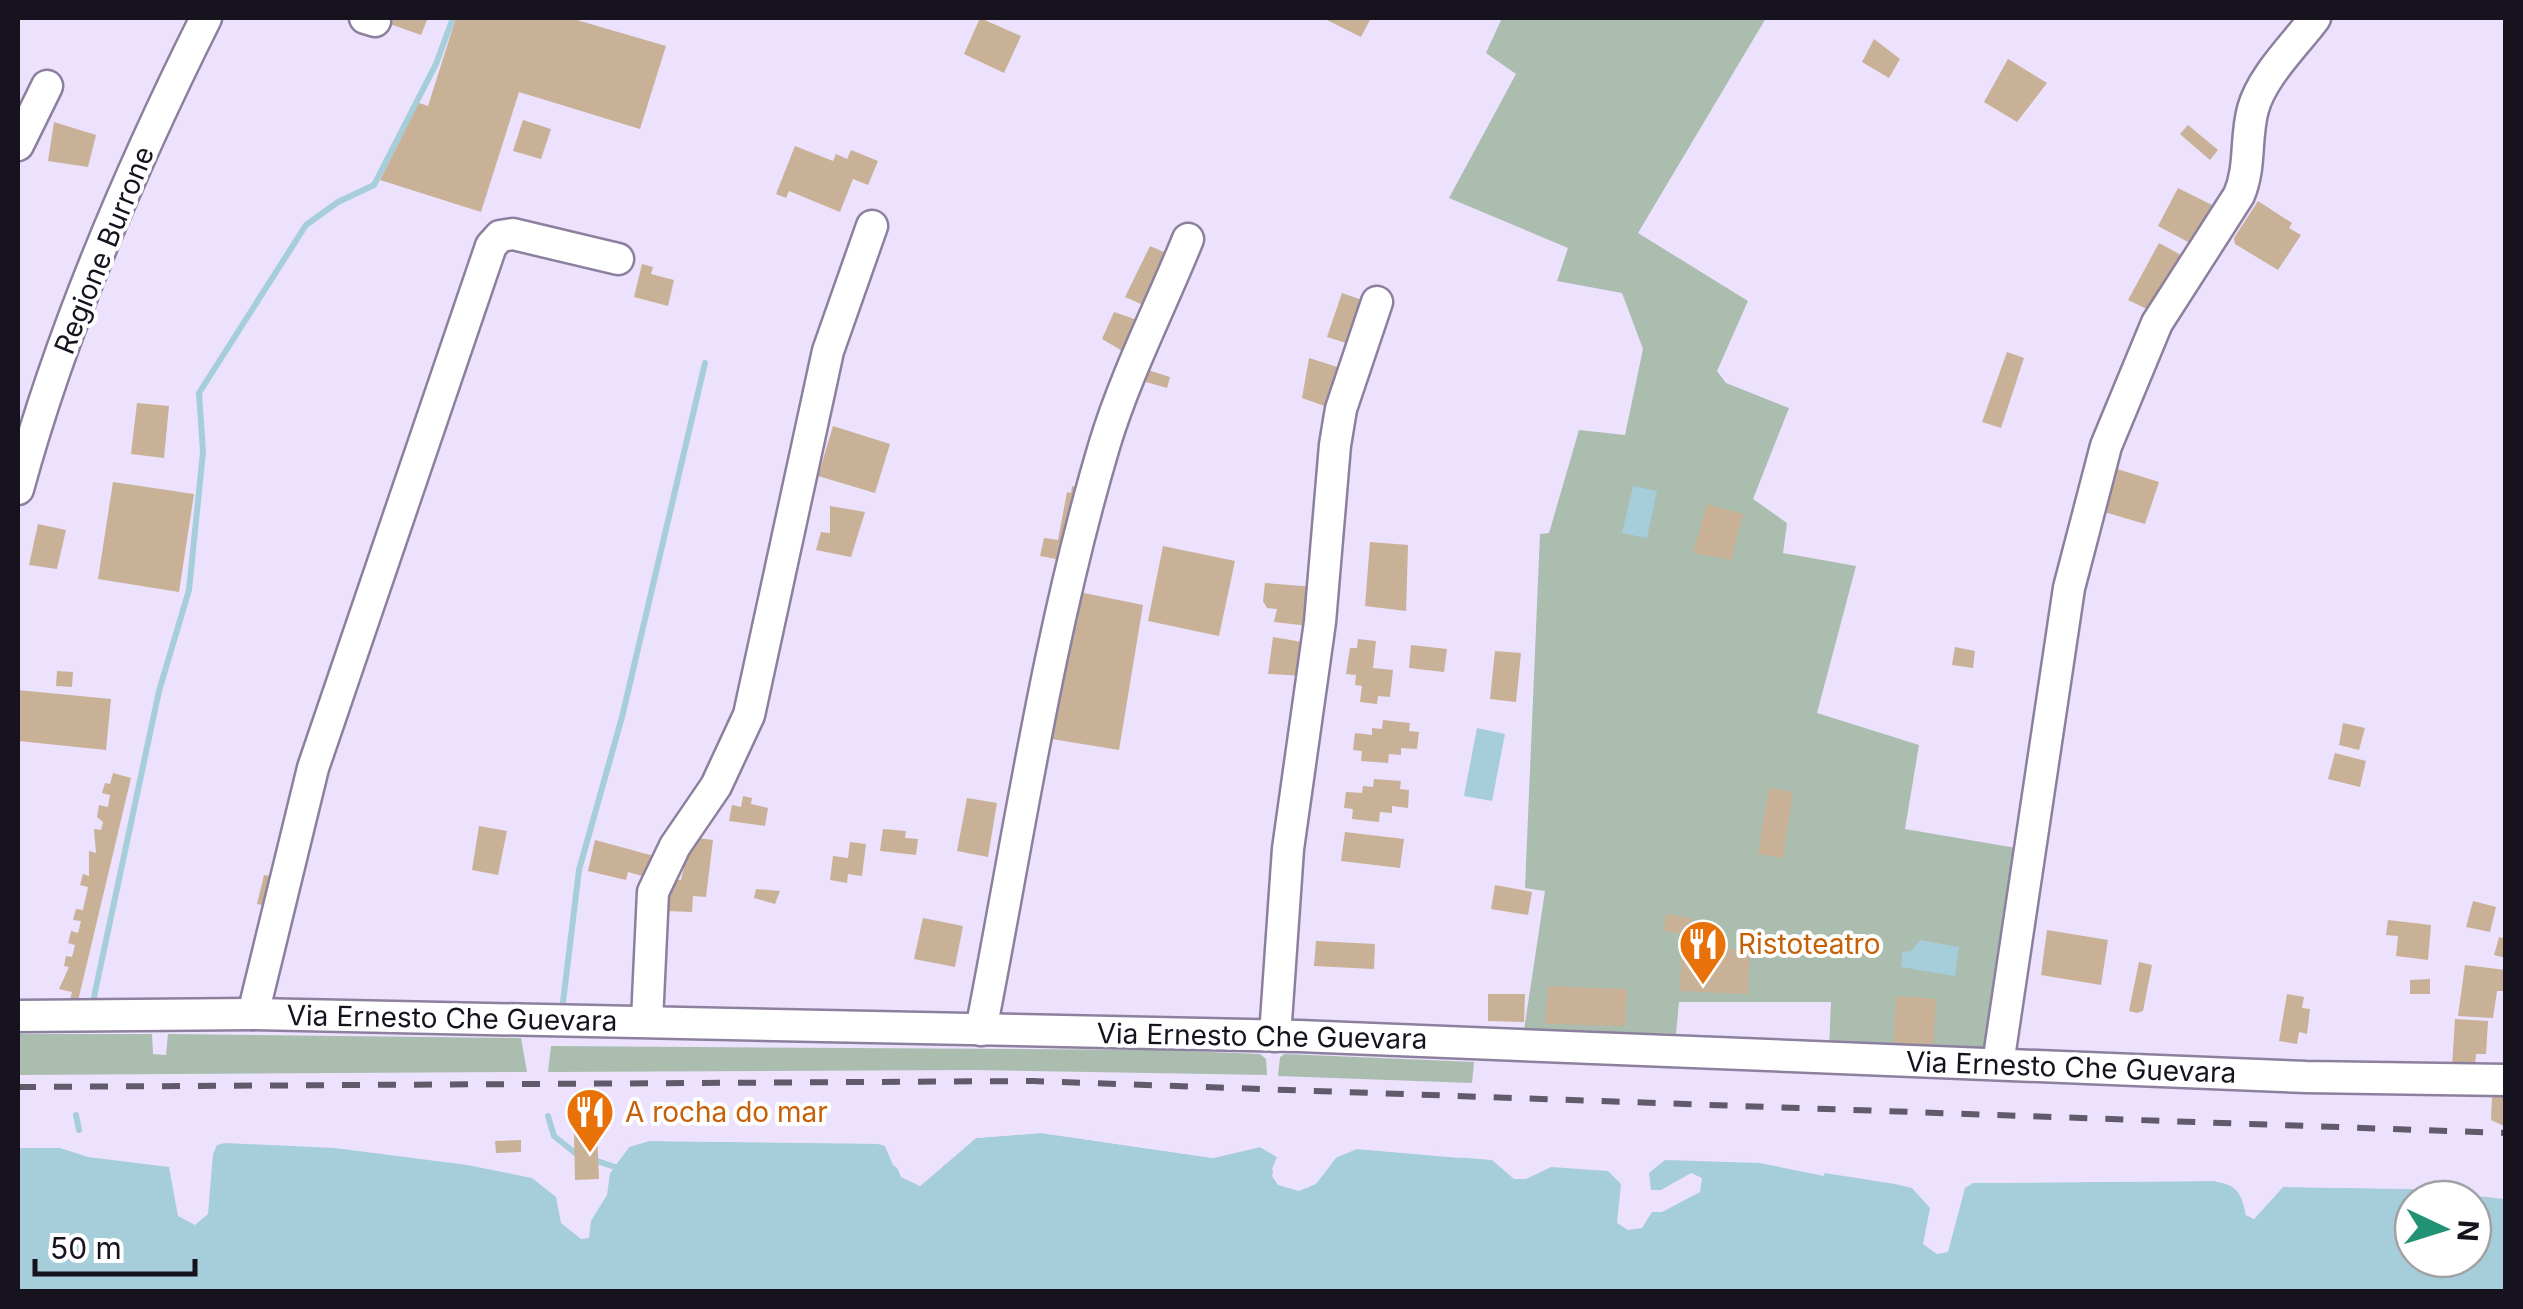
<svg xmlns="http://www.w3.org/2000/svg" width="2523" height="1309" font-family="Inter,sans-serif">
<rect width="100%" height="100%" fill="#ece2fd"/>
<g fill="#aabdaf">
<path d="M1502,18H1766L1638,233L1748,301L1717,371L1726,383L1789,408L1753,499L1787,523L1783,553L1856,566L1817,713L1919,745L1905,829L2022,849L1990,1055L1829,1049L1831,1002H1679L1676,1034L1524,1030L1545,891L1525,888L1540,534L1549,533L1579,430L1625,435L1643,349L1622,293L1557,281L1568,248L1449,198L1516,74L1486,53Z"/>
<path d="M18,1034H152L153,1054L166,1055L168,1034L521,1038L527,1072L18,1075Z"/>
<path d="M551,1046L1162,1050L1260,1054L1266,1059L1267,1075L972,1070L548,1072Z"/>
<path d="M1285,1054L1474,1062L1472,1083L1278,1076L1280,1057Z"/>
</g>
<g fill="#a6cdda" fill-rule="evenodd">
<path d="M1633,486L1657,491L1647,538L1622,533Z"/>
<path d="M1477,728L1505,734L1492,801L1464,796Z"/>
<path d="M1920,940L1959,947L1955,976L1901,967L1902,952L1911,951Z"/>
<path d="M1041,1133L1213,1158L1260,1147L1277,1157L1272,1169L1278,1185L1308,1188L1333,1159L1357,1149L1492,1160L1514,1179H1526L1551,1167L1608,1171L1621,1184L1617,1223L1628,1230L1642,1228L1652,1212H1662L1700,1192L1702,1178L1691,1173L1661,1190H1651L1649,1173L1665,1160L1760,1163L1895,1184L1912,1188L1930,1208L1923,1244L1937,1254L1948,1252L1965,1188L1973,1183L2214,1181C2237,1185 2241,1192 2246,1215L2254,1219L2283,1187L2415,1189L2506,1199L2505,1292H18V1148H60L88,1157L169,1167L178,1216L195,1225L208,1214L213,1154L217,1145L225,1143L335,1148L467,1165L532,1178L556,1197L561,1223L581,1239L589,1238L591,1221L607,1195L610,1173L629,1147L649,1141L884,1144L893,1165L920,1186L976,1138ZM2413,1199H2473V1259H2413Z"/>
</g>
<g fill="#ece2fd">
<path d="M1041,1128L1214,1153L1262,1142L1282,1155L1277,1175L1281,1181L1299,1186L1313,1180L1336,1150L1356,1144L1464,1154L1460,1158L1357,1149L1339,1154L1316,1184L1299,1191L1278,1185L1272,1176L1277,1157L1260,1147L1213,1158L1041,1133L976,1138L920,1186L901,1177L889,1147L874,1143L649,1141L629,1147L610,1173L626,1143L648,1136H798L886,1139L894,1145L904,1173L919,1181L975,1133Z"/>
<path d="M1682,1153L1761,1158L1825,1171L1824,1176L1760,1163L1682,1158L1665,1160L1644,1175L1662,1156Z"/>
<path d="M2214,1176L2238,1182L2254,1214L2283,1182L2465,1188L2506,1194L2505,1199L2415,1189L2283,1187L2254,1219L2246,1215L2242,1194L2235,1186L2214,1181L1962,1183L1973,1178Z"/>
</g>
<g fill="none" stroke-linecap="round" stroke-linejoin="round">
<g stroke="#a6cdda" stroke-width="6">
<path d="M94,997L159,691L189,590L203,452L199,393L306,225L338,202L374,185L436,64L453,18"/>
<path d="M563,1002L579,870L622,717L705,363"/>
<path d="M76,1115L79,1130"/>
<path d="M548,1116L554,1136L579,1156"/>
<path d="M591,1159L615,1167"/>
</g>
</g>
<g fill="#c8b196">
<path d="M389,18H428L421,35L387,23Z"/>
<path d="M456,18H570L666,46L640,129L519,92L481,212L380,180L419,103L428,106Z"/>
<path d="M980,18L1021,36L1004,73L964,54Z"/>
<path d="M1323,18H1371L1361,37Z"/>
<path d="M1874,39L1900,59L1889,78L1862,62Z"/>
<path d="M2008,59L2047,83L2017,122L1984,102Z"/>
<path d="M523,120L551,129L541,159L513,151Z"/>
<path d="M54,122L96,135L88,167L48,161Z"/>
<path d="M2188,125L2218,150L2210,160L2180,134Z"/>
<path d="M795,146L833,161L836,154L847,159L851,150L878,161L868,185L853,179L840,212L789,191L786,198L776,194Z"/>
<path d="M2178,188L2212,205L2190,243L2158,226Z"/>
<path d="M2258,201L2292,223L2289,228L2301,235L2278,270L2235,244L2234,238Z"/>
<path d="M2159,243L2183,256L2153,312L2128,300Z"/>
<path d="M1150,246L1173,256L1150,308L1125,297Z"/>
<path d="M642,264L653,267L651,274L674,280L668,306L634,297Z"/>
<path d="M1342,293L1365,301L1352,345L1327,337Z"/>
<path d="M1114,312L1146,323L1131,356L1102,339Z"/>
<path d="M2007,352L2024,358L2001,428L1982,422Z"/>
<path d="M1309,358L1347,370L1333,409L1302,398Z"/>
<path d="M1148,370L1170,377L1167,388L1146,382Z"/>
<path d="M137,403L169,406L164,458L131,454Z"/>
<path d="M833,426L890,444L875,493L818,476Z"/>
<path d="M2114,468L2159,482L2145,524L2101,511Z"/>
<path d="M113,482L194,494L179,592L98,579Z"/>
<path d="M1072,486L1085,489L1072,562L1040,556L1044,538L1058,540L1067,492L1071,493Z"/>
<path d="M1707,504L1743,514L1731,560L1693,553Z"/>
<path d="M830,506L865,512L851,557L816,550L821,532L830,533Z"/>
<path d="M38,524L66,530L57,569L29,565Z"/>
<path d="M1370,542L1408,545L1406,611L1365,606Z"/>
<path d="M1163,546L1235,561L1219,636L1148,621Z"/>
<path d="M1265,583L1315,587L1309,626L1274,622L1277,609L1267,608L1263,601Z"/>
<path d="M1079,592L1143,605L1119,750L1052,739Z"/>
<path d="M1273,637L1308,643L1303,676L1268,674Z"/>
<path d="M1358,639L1376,641L1373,668L1393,670L1390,697L1378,696L1377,704L1360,702L1362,686L1355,685L1356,675L1346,674L1350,648H1357Z"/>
<path d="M1411,645L1447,649L1444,672L1409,668Z"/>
<path d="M1955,647L1975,651L1973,668L1952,665Z"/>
<path d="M1495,651L1521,653L1516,702L1490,699Z"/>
<path d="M57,671L73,672L72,687L56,686Z"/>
<path d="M18,690L111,699L106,750L18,741Z"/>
<path d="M1383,720L1410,723L1409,731L1419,732L1417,749L1401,748V755L1389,754L1388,763L1361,761L1362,751L1353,750L1355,733L1372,735V728L1382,729Z"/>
<path d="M2343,723L2365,728L2359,750L2339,745Z"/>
<path d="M2335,753L2366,761L2360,787L2328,779Z"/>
<path d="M113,773L131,778L78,1001L70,999L72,992L59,989L69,967L64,966L66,956L72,957L75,945L68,943L71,931L78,933L81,921L73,920L76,909L83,910L88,887L80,885L83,874L89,876V851L96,853L94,829L101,830L103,822L97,817L99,805L108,807L110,795L102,793L105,783L110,784Z"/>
<path d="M1374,779L1401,781L1400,789L1409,790L1408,808L1392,806V813L1380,812L1379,822L1352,819L1353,809L1344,808L1346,792L1362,793L1363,786L1373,787Z"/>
<path d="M1769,788L1793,792L1783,858L1758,854Z"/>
<path d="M743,796L752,798L751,804L768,808L765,826L729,821L732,805L741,807Z"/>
<path d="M967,798L997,803L988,857L957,851Z"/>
<path d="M479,826L507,831L498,875L472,870Z"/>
<path d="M883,829L906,831L905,838L918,839L916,855L880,851Z"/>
<path d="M1345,832L1404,839L1400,868L1341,861Z"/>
<path d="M690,837L713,840L706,897L693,896L692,912L667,911L669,880H681L684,867L679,865Z"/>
<path d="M595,840L654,856L650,878L628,872L626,880L588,871Z"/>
<path d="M850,842L866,844L862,876L848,874L847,883L830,880L833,856L848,858Z"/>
<path d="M264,875L280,878L273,907L257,904Z"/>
<path d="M1495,885L1532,892L1528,915L1491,909Z"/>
<path d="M756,889L780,891L775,904L754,898Z"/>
<path d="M2473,901L2496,907L2490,932L2466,927Z"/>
<path d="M1666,914L1692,918L1690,935L1664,931Z"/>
<path d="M923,918L963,926L955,967L914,959Z"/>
<path d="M2388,920L2431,925L2428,960L2396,956L2398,936L2386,935Z"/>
<path d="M2047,930L2108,940L2101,985L2041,975Z"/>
<path d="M2499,937L2506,939V958L2494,955Z"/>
<path d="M1316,941L1375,944L1374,969L1314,966Z"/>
<path d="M1682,947L1750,950L1748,994L1680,991Z"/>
<path d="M2139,962L2152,965L2143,1011L2137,1013L2129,1011Z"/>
<path d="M2465,965L2506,970V991H2497L2493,1018L2458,1016Z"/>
<path d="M2430,979V994H2410V980Z"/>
<path d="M1548,986L1627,989L1625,1026L1545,1024Z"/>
<path d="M1488,994H1525L1524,1022L1488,1021Z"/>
<path d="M2287,994L2304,997L2302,1008L2310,1009L2307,1034L2299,1032L2297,1044L2279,1041Z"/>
<path d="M1896,996L1936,999L1933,1050L1893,1047Z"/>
<path d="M2455,1019L2488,1021L2486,1054H2476L2475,1065L2467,1068L2452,1067Z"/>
<path d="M2492,1095L2506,1096V1127L2491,1120Z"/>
<path d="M597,1132L599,1179L575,1180L574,1133Z"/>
<path d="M521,1140V1152L496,1153L495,1141Z"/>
</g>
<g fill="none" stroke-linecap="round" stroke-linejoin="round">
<g stroke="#8c809e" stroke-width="35">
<g id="minor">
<path d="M365,18L375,21"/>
<path d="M18,145L47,86"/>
<path d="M18,489C61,331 133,164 206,18"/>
<path d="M253,1014L313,768L491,246L500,236L513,234L618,259"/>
<path d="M18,1016L253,1014L1299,1036L2306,1077L2506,1080"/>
<path d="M647,1021L653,892L675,846L716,786L749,715L828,351L872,226"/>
<path d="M981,1030C1019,836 1048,633 1105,443C1126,374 1161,306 1188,239"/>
<path d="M1275,1036L1288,849L1320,622L1335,445L1341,409L1377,302"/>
<path d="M1998,1064L2069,588L2106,446L2157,323L2239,195C2251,167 2245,138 2253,109C2262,76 2295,45 2315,18"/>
</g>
</g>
<use href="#minor" stroke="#fff" stroke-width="30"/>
<path stroke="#605a6a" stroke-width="6" stroke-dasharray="18 18" stroke-linecap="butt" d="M18,1087L1033,1081L2506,1133"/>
</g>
<defs>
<g id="restaurant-pin" transform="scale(2.5)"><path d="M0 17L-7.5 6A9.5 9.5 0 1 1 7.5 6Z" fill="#e8710a" stroke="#fff"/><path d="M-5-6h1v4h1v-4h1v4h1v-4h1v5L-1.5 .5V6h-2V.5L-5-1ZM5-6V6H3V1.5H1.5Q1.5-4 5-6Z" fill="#fff"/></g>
</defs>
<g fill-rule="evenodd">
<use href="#restaurant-pin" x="1703" y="944"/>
<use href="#restaurant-pin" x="590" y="1112"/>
</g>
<g text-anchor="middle" stroke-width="8" stroke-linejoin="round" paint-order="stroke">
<g font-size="28" fill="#17131e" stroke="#fff">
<text transform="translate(104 250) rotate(-68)" y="10">Regione Burrone</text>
<text transform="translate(452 1018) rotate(1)" y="10">Via Ernesto Che Guevara</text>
<text transform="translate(1262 1036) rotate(1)" y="10">Via Ernesto Che Guevara</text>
<text transform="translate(2071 1067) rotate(2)" y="10">Via Ernesto Che Guevara</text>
</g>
<g font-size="28" fill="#c56008" stroke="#fff" text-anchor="start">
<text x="1738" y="954">Ristoteatro</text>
<text x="625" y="1122">A rocha do mar</text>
</g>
</g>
<rect width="2523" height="1309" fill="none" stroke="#17131e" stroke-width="40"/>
<g transform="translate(2443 1229) rotate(94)"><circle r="48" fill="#ffffff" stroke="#a2a1a5" stroke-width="2.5"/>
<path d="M0-8L18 38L0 25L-18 38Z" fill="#219274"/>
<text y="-15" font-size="28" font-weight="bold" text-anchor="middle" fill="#17131e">N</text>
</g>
<path d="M35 1259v15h160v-15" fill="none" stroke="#17131e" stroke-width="5"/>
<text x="50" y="1259" font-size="30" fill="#17131e" stroke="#ffffff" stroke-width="8" paint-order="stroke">50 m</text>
</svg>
